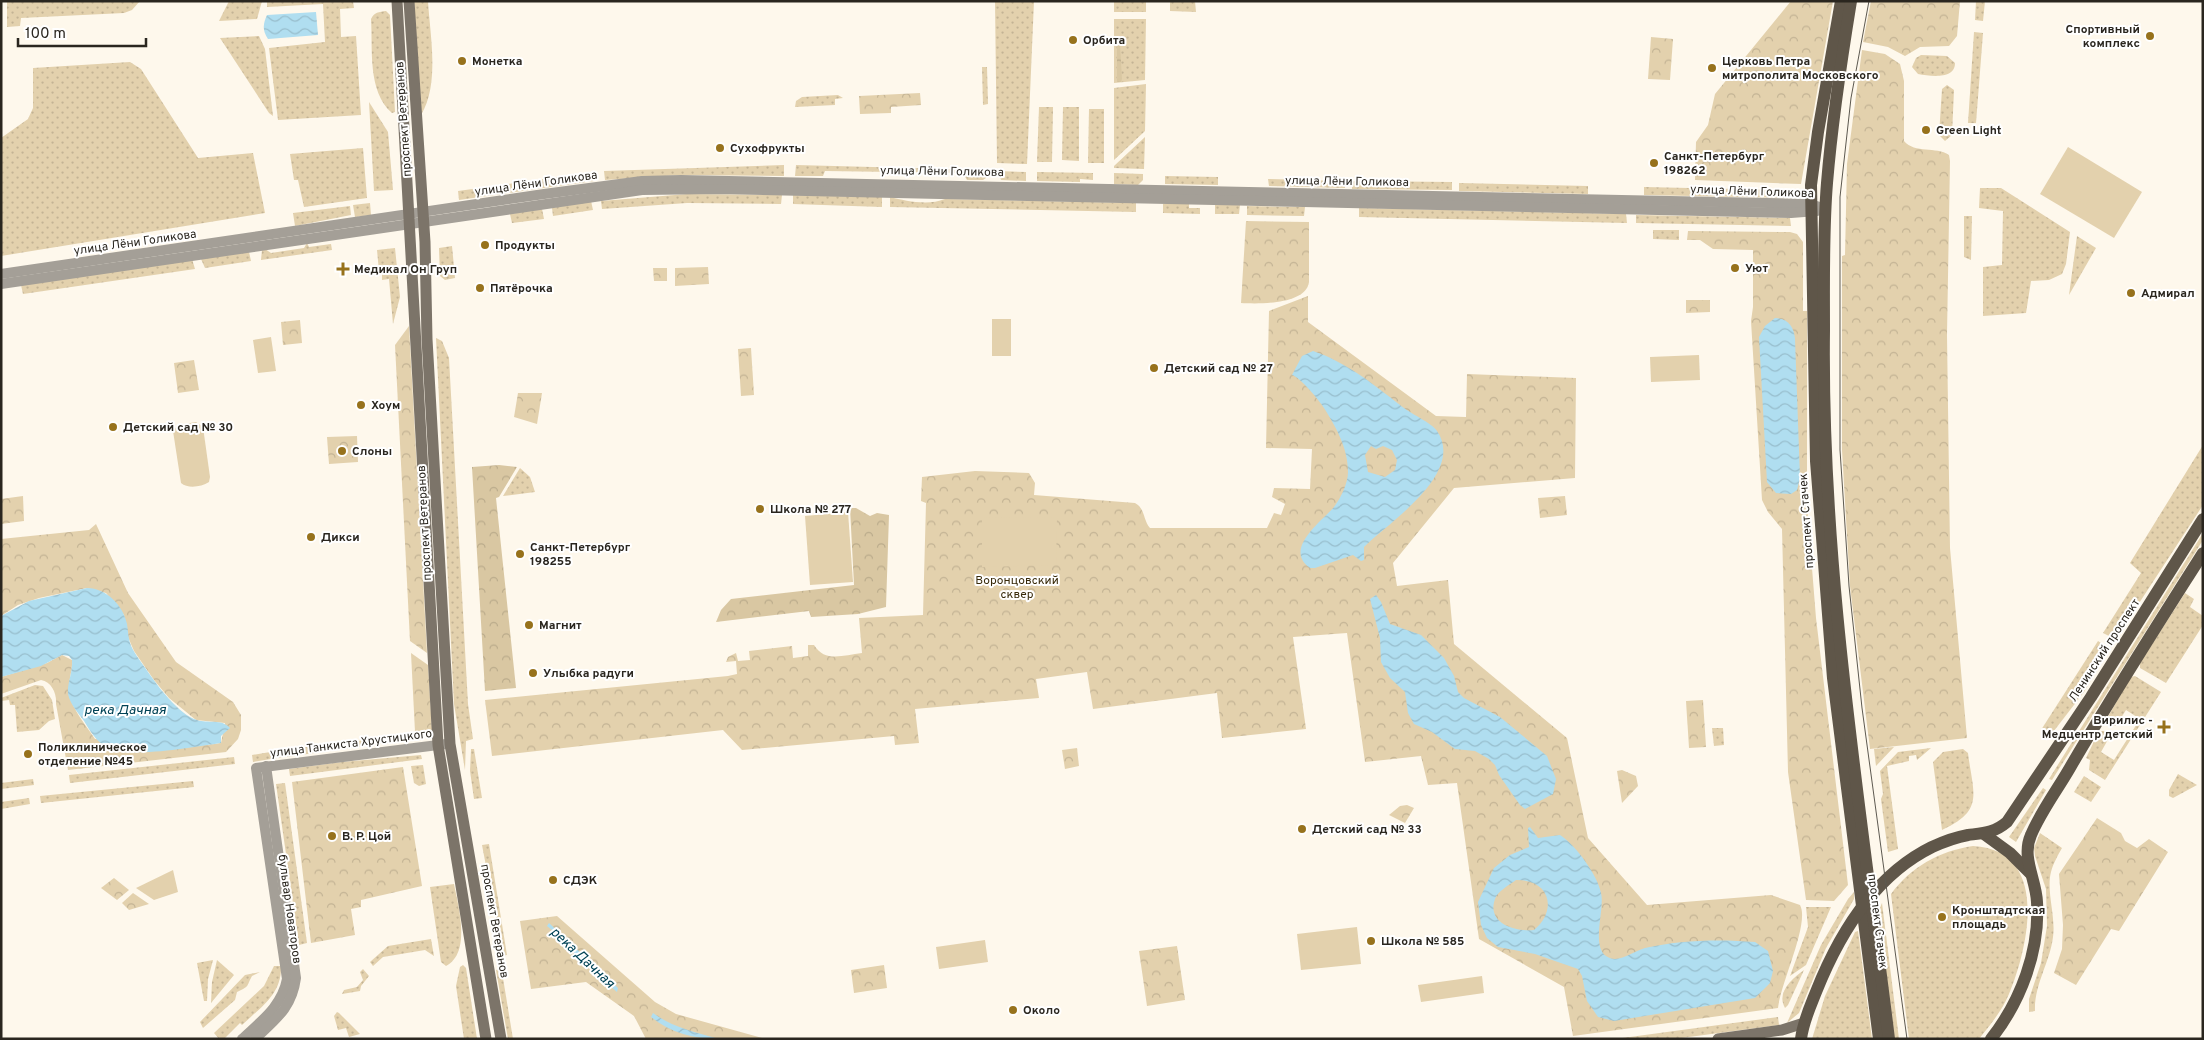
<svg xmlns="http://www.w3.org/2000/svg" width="2204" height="1040" font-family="Overpass,sans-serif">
<defs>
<pattern id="grass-dots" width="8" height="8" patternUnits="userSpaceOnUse" patternTransform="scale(1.25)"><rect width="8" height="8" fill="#e3d1ad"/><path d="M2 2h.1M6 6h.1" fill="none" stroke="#c3b394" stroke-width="1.8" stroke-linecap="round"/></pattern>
<pattern id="forest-crowns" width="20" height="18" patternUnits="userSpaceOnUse" patternTransform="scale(1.25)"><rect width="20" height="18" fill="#d9c7a2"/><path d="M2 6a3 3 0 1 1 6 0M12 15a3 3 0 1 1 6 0" fill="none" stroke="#baab8b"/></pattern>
<pattern id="park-crowns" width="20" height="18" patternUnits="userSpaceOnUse" patternTransform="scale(1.25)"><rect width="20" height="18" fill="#e3d1ad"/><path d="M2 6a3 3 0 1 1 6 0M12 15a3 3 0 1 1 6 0" fill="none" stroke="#c3b394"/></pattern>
<pattern id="water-waves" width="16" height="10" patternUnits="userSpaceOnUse" patternTransform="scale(1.25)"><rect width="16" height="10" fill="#b0def0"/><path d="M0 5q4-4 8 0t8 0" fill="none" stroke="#98becd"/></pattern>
</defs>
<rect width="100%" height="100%" fill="#fef8ec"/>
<g fill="url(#grass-dots)">
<path d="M7,1H140L132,10L124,13L21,18L20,26L7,27Z"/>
<path d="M229,1H262L257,19L219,21Z"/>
<path d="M267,1H353L354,8L340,9L341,37L356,36L361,115L278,120L269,48L325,42L323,4L267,7Z"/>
<path d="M414,1H428C430,36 440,84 421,115Z"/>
<path d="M995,1H1034L1027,164L997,163Z"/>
<rect x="1114" y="1" width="32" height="11"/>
<path d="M1170,1H1195L1196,12L1170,11Z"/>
<path d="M1976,1H1985L1983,21L1975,20Z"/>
<path d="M386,11L390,15L395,112L392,113C367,91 373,49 371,19C374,12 379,12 386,11Z"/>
<path d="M1114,19H1146L1145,80L1114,83Z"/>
<path d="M1974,32L1983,33L1976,123H1968Z"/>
<path d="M259,36L265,49L273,116L269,113L220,38Z"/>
<path d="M1921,55L1947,56L1955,63C1955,80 1930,76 1918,74L1912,67L1916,58Z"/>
<path d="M130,62L141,69L198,158L253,153L265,213L1,256V138L28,119L33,108V68Z"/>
<path d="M982,67H987L988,104L983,105Z"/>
<path d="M1146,84L1145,131L1114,160V88Z"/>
<path d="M1947,85L1954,90L1952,135L1945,141L1939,135L1942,89Z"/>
<path d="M838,95L843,98L835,99V105L795,107L796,101L802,97Z"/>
<path d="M369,102L388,132L393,190L374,191Z"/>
<path d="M1039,107H1053L1052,162H1037Z"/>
<path d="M1063,107H1079V161L1062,160Z"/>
<path d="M1089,109H1104V163H1088Z"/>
<path d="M1145,137L1144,169L1114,168V166Z"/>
<path d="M363,148L367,198L304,207L298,180H294L290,154Z"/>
<path d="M784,165V176L680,175L605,180L604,171Z"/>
<path d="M796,165L988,170L986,178L983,180H967L963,173L825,171L823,176H795Z"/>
<path d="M997,171L1026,172V181L1001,180Z"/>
<path d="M593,172L594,181L459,200L458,191Z"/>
<path d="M1037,172L1093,173V180L1080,179V182L1037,181Z"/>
<path d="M1114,173L1143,174V180L1138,185L1114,184Z"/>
<path d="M1165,176L1218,177V185L1165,184Z"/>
<path d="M1268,179L1345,181V188L1269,186Z"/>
<path d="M1352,181L1452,182V190L1352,189Z"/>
<path d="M1459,183L1588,186V194L1459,191Z"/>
<path d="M1644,187L1784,190L1787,191L1790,198L1644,195Z"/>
<path d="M1980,188H2001L2070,232L2066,264L2062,274L2049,280L2031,281L2026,313L1983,316V267L2002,265L2003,211L1979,208Z"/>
<path d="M687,194L782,195L781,204L687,203L602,209L601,201Z"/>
<path d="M793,195L882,197V207L793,204Z"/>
<path d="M890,197C906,201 928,206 945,199L1136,203V212L890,207Z"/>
<path d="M591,201L593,210L553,216L552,208Z"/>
<path d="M370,203L371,215L355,217L353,205Z"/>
<path d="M1163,204H1189V208H1200V214L1163,213Z"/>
<path d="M1215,205H1240L1239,214H1215Z"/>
<path d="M350,206L351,215L295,226L293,213Z"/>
<path d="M1247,206L1305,207L1304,216L1247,215Z"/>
<path d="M1359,208L1626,214L1627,223L1359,217Z"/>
<path d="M542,209L544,219L512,223L510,214Z"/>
<path d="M1636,215L1790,218L1791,226L1636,223Z"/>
<path d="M1964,216H1972L1971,260L1964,257Z"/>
<path d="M1653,230H1679V240L1653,239Z"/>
<path d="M2077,236L2096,248L2069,295Z"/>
<path d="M307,243L309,247L331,244L332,250L261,260L262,250L265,249L271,253L304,248Z"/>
<path d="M452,246L455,278L445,280L440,276L439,248Z"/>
<path d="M395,248L400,297L393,324L389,279L382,280V271H379L377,250Z"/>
<path d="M249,252L251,261L205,268L201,259Z"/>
<path d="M192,259L195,269L23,294L21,285Z"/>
<path d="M436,338L442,341L449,358L468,704L473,739L466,741L465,770L454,704Z"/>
<path d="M2203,445V505L2117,637L2113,638L2103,633L2141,573L2130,563Z"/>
<path d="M520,468L530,477L535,492L503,496Z"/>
<path d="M2203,533V540L2052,780L2049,779Z"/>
<path d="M2185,593L2194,599L2190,607L2203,616V625L2166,683L2140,668V663Z"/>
<path d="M2098,641L2107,647L2108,652L2084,692L2050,736L2041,730Z"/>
<path d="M2135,676L2161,692L2105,780L2089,770L2090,760L2086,758L2099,731H2106L2110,736L2101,752L2114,760L2140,719L2126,710L2116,726H2110L2106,720L2131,677Z"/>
<path d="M35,685L43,686L52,700L55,719L49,721L39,730L17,732L15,705H10L9,700L1,701V698Z"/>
<path d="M1712,728H1723L1724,745L1714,746Z"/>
<path d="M403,735L404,741L328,751L327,745Z"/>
<path d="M320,745L321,752L287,757L286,750Z"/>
<path d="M1894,747L1876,766L1874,749Z"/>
<path d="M1931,748L1917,760L1916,755L1909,756V761L1887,766L1898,849L1888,852L1881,799L1883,794L1880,771L1898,752Z"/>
<path d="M471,749H474L482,798L474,799L470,771Z"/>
<path d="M1963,749L1968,753C1973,794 1985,810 1942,830L1933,762L1943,752Z"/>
<path d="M282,750L283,757L253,762L252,755Z"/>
<path d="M421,755L422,759L290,776L289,769L342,762Z"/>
<path d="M234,757L235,764L70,783L69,775Z"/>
<path d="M423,765L426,784L419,786L414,783L411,766Z"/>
<path d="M2178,774L2197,785L2173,798L2169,796V790Z"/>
<path d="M2084,776L2101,787L2091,802L2074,792Z"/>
<path d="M33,779L34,785L1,789V783Z"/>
<path d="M193,781L194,787L41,803L40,796Z"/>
<path d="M285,783L307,943L299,945L276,784Z"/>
<path d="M2043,788L2046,790L2016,842L2009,837Z"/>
<path d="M29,798L30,804L1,809V802Z"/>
<path d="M2040,833L2062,848C2058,855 2053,864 2051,872C2046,891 2056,916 2053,937C2050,962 2034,985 2035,1011L2029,1012V999L2041,963L2047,926L2046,889L2035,856L2034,848Z"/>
<path d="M489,844L507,955L501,956L490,870L486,866L482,845Z"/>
<path d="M1973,846C2050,850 2029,946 2009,994C2002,1011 1990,1025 1979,1039H1909L1891,894C1911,867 1939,851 1973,846Z"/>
<path d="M454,884C458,905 472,953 446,966L441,962L430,887Z"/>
<path d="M1854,892V899L1826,948L1799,1013L1787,1023L1821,945L1848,899Z"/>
<path d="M1882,903L1899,1039H1894L1878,912Z"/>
<path d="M1806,907H1831L1806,965L1790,976L1808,927Z"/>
<path d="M1858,931L1872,1039H1812L1825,996L1855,932Z"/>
<path d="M431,939L434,956L425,950L383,957L373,966L370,962L388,946Z"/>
<path d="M213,960L208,979L207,1001H204L197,963Z"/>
<path d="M217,960L234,975L211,1003L212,982Z"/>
<path d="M463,965L466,968L477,1039H464L456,986L460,967Z"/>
<path d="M274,966H281C282,994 261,1007 242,1025L240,1023L224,1039H219L214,1033L264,986Z"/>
<path d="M363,969L369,976L361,986L360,991L342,994L344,990L357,987L363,980L360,972Z"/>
<path d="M499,969L502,972L513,1039H508L496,970Z"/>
<path d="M1804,970L1788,1005L1785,1008C1776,992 1792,979 1804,970Z"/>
<path d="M260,972L252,976C246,987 250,986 237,992L235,1000L203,1028L200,1022L245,975Z"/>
<path d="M337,1012L339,1013L360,1034L349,1037L346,1028L338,1030L334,1016Z"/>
<path d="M1778,1017L1779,1025L1674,1039H1615Z"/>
</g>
<g fill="url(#forest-crowns)">
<path d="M1117,42L1120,44L1122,79L1121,82H1117Z"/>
<path d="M499,465L517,467L499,497L496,498L516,688L485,691L472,467Z"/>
<path d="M850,508H856L870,516L877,513L889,515L886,607L858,614L811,617L809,611L716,622L721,610L731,599L854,585Z"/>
</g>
<g fill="url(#park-crowns)">
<path d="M1791,1H1833L1801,184L1695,180L1696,142L1708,125L1715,94Z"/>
<path d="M1871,1H1960L1957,36L1949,46L1920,47L1905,56L1888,47L1863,42Z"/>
<path d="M1651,37L1673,39L1670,80L1648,79Z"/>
<path d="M1862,50L1885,54L1900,64L1904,81V141C1915,154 1936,146 1949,155L1950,161L1947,335L1950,548L1967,738L1870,749L1850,586L1842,450V256L1845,255L1847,164Z"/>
<path d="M920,93L921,105L891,107V113L860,114L859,96Z"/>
<path d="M1246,221L1309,222V282C1306,305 1258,304 1241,303Z"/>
<path d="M1688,231L1790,232L1797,234L1803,242V311H1807V505L1816,618L1848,885L1834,901L1806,900L1788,772L1782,529L1768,512L1762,500L1751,321L1753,307V250L1713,249L1700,240H1687Z"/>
<path d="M708,267L709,284L675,286V268Z"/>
<path d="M653,268H667V281H654Z"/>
<path d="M1308,296V322L1436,416L1466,417L1467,374L1576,378L1575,478L1454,488L1393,563L1397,586L1448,580L1454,644L1567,738L1588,838L1647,905L1771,895L1800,905C1810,923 1781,982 1778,1008L1573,1036L1564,987L1479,939L1457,783L1428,785L1421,756L1365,762L1347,633L1293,637L1306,729L1222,738L1217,693L1093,709L1087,672L1036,679L1039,698L915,709L919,743L895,745L894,736L742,750L723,730L492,756L485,700L728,676L737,674L736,661L726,662L728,657L736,653L738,661L750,660L749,651L792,646L793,658L808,656V645H814C825,663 843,655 862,653L859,618L923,615L926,503L921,501L922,477L975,471L1029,473L1035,483L1034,495L1135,503C1145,508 1143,520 1150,528H1267L1274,513L1281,515L1285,504L1272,497L1274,488L1310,489L1312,449L1266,448L1269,311Z"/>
<path d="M1686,300H1710V312L1686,313Z"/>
<path d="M300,320L302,343L283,345L281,322Z"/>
<path d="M409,326L427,653L410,641L395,345Z"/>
<path d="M751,348L754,395L741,396L738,349Z"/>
<path d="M194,360L199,390L178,393L174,363Z"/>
<path d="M518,393H542L537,424L514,417Z"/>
<path d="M357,436L358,462L329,464L327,437Z"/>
<path d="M23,496L24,521L1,524V499Z"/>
<path d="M1565,496L1567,515L1540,518L1538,498Z"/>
<path d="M96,524L128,593L176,662L233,702L241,715V730L238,739L226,752L68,770L56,704C57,694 52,682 41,680L1,694V677L47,663L62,655L72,660C73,669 69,678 69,687C69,707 85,723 95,739L207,745L221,743L225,723L196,720L169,698L154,680L134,651L128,637L124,615L106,593L87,588L39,598L18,605L1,616V539L89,530Z"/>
<path d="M411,653L428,665L432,731L415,732Z"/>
<path d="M1703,700L1706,747L1689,748L1686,701Z"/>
<path d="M1077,748L1079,766L1065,769L1062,750Z"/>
<path d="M403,767L422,886L361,900V907L351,909L355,935L311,943L292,782Z"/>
<path d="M1622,770L1636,776L1638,786L1622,803L1617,771Z"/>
<path d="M1407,805L1414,808L1405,823L1389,815L1400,806Z"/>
<path d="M2097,818L2121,833L2125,841L2137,848L2149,839L2168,852L2119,931L2111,929L2076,985L2054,973L2062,949L2063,925L2059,874Z"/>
<path d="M114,878L129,890L117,900L101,888Z"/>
<path d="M133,893L149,904L129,910L122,903Z"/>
<path d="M557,916L655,1002L676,1014L766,1039H646L634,1016L586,982L531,989L520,921Z"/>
<path d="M1177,946L1185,1000L1147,1006L1139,951Z"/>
<path d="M884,965L887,988L854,993L851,970Z"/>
</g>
<g fill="#e3d1ad">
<path d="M2068,147L2142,192L2114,238L2040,194Z"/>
<rect x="992" y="319" width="19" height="37"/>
<path d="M271,337L276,371L258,373L253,340Z"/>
<path d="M1699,355L1700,380L1651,382L1650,357Z"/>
<path d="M196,422L203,427L210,477L209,482C201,487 188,489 181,483L173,431L178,425Z"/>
<path d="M848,512L853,582L810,585L805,516Z"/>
<path d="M1057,517L1056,565L982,567V518Z"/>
<path d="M173,870L178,892L154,900L136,888Z"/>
<path d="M1357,927L1361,964L1301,970L1297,934Z"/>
<path d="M985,940L988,962L939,969L936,947Z"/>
<path d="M1482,976L1484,993L1421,1002L1418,985Z"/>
</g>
<g fill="url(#water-waves)" fill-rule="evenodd">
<path d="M316,12L318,35L268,39C262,30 263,24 267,15Z"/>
<path d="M1775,318C1788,318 1794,327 1795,339L1800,478L1797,490L1791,494L1776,493L1767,482L1759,337L1765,326Z"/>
<path d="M1313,351C1346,362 1373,384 1400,405C1409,413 1432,423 1437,431C1466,473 1388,523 1364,547V560L1361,561L1353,555L1315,568H1310C1283,549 1321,522 1334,507C1341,498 1348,483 1348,472C1348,448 1336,427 1324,408C1319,400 1300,377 1292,375L1302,356ZM1371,446L1376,449L1383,446L1392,450L1397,460L1395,470L1385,477L1368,472L1365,455Z"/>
<path d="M87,588C106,588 123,605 127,624C128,630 128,636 130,643C133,652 140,660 146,669C156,684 179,715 197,720C208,724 221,718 230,728L221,736V743C194,747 131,759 106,747C96,741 90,731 84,721C78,713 70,704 68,694C67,683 73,672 72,660L69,656L62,655L41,666L1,677V616L29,601Z"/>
<path d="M1376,595L1381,602L1390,624L1421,635L1444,658L1454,676L1458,692L1464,698L1500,717L1547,756L1556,779L1553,794L1525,809L1520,805L1499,775L1495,765L1489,759L1475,751L1455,749L1432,732L1414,724L1408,713L1405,692L1390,678L1381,662L1380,638L1370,599Z"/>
<path d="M1530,827L1538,838L1560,835C1575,844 1598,876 1601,893C1605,909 1591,945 1606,956C1618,965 1633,951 1645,948C1679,940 1720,939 1755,942L1768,951L1773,971L1770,983L1755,998L1614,1021L1598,1017L1587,1001L1582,976L1578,969L1535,954L1498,947L1487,938L1481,925L1478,902L1494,868L1510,855L1529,847L1528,828ZM1516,880C1550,879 1558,910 1534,930C1517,932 1486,924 1495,899C1498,891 1509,885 1516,880Z"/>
<path d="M549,923L618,988L617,992L581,961L558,935L547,926Z"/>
<path d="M653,1013C673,1028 696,1032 719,1039C694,1039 671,1033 651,1017Z"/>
</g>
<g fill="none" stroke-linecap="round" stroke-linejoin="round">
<g stroke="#a49f97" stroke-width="10">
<path d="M1,274L544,194L642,181L681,180L1810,204L1826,209"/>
<path d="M1,284L642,190L720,189L1791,213L1817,211"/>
<path d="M242,1039C261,1021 282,1006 287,979L256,768L446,744"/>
<path d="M255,1039C276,1019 292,1008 296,978L266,766"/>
</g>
<g stroke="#7c7469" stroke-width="11">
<path d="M397,1L438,745L486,1039"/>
<path d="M409,1L425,242L427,339L450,744L501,1039"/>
<path d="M1718,1039L1782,1030L1804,1023"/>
</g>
<g stroke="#5f5649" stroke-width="12">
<path d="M1841,1L1818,132L1811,185L1816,461L1833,678L1879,1039"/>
<path d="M1851,1C1841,62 1832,122 1827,183C1823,232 1824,281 1824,330C1821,568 1860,803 1889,1039"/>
<path d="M1984,834L2010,853L2030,873"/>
<path d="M1801,1039C1803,1022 1810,1007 1816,992C1839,934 1875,875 1932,847C1943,842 1957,837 1968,835C1984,833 1994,833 2007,822L2091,697L2203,519"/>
<path d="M1991,1039C2021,1001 2040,950 2037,902C2036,879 2021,857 2031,835C2041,811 2058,789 2071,766C2113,694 2158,624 2203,553"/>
</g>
<path stroke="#5d5950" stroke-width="1" d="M1869,1L1851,98L1840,197V450L1849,586L1862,708L1907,1039"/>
</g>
<g fill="#97721c" stroke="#fff" stroke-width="2">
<circle cx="2150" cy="36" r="5"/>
<circle cx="1073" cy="40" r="5"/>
<circle cx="462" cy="61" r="5"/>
<circle cx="1712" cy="68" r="5"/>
<circle cx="1926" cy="130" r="5"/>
<circle cx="720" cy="148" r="5"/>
<circle cx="1654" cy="163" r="5"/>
<circle cx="485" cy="245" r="5"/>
<circle cx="1735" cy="268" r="5"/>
<path d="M340.5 261.5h5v5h5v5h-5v5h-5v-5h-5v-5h5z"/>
<circle cx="480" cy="288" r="5"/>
<circle cx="2131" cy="293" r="5"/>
<circle cx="1154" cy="368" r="5"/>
<circle cx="361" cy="405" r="5"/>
<circle cx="113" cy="427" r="5"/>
<circle cx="342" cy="451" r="5"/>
<circle cx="760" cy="509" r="5"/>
<circle cx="311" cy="537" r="5"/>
<circle cx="520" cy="554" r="5"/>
<circle cx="529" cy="625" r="5"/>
<circle cx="533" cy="673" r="5"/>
<path d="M2161.5 719.5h5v5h5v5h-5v5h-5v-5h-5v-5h5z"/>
<circle cx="28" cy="754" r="5"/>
<circle cx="1302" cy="829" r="5"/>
<circle cx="332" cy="836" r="5"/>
<circle cx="553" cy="880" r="5"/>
<circle cx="1942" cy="917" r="5"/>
<circle cx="1371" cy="941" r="5"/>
<circle cx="1013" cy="1010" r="5"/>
</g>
<g text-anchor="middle" stroke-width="4" stroke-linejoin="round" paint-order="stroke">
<g font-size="12" font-weight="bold" fill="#2a261f" stroke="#fff" text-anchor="start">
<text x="2140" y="33" text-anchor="end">Спортивный<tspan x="2140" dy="14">комплекс</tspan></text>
<text x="1083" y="44">Орбита</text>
<text x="472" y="65">Монетка</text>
<text x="1722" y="65">Церковь Петра<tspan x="1722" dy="14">митрополита Московского</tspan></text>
<text x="1936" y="134">Green Light</text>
<text x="730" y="152">Сухофрукты</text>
<text x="1664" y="160">Санкт-Петербург<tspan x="1664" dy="14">198262</tspan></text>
<text x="495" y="249">Продукты</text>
<text x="1745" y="272">Уют</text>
<text x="354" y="273">Медикал Он Груп</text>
<text x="490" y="292">Пятёрочка</text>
<text x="2141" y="297">Адмирал</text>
<text x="1164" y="372">Детский сад № 27</text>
<text x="371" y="409">Хоум</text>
<text x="123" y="431">Детский сад № 30</text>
<text x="352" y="455">Слоны</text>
<text x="770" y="513">Школа № 277</text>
<text x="321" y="541">Дикси</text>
<text x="530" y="551">Санкт-Петербург<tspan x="530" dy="14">198255</tspan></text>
<text x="539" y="629">Магнит</text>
<text x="543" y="677">Улыбка радуги</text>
<text x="2153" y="724" text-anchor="end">Вирилис -<tspan x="2153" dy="14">Медцентр детский</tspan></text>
<text x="38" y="751">Поликлиническое<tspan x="38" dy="14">отделение №45</tspan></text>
<text x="1312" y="833">Детский сад № 33</text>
<text x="342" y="840">В. Р. Цой</text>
<text x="563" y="884">СДЭК</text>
<text x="1952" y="914">Кронштадтская<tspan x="1952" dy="14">площадь</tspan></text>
<text x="1381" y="945">Школа № 585</text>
<text x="1023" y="1014">Около</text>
</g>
<g font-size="12" fill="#2a261f" stroke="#fff">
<text transform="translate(403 119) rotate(-94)" y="4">проспект Ветеранов</text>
<text transform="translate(942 171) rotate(1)" y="4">улица Лёни Голикова</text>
<text transform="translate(1347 181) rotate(1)" y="4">улица Лёни Голикова</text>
<text transform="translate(536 183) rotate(-8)" y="4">улица Лёни Голикова</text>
<text transform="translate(1752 191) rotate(2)" y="4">улица Лёни Голикова</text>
<text transform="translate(135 242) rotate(-8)" y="4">улица Лёни Голикова</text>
<text transform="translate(1806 521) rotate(-94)" y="4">проспект Стачек</text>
<text transform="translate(424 523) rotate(-93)" y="4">проспект Ветеранов</text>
<text transform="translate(2104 650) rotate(-57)" y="4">Ленинский проспект</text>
<text transform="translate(351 743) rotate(-7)" y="4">улица Танкиста Хрустицкого</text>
<text transform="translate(290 909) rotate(82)" y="4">бульвар Новаторов</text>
<text transform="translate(495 921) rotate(80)" y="4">проспект Ветеранов</text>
<text transform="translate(1878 921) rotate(83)" y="4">проспект Стачек</text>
</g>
<g font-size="12" fill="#382a0a" stroke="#fff">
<text x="1017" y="584">Воронцовский<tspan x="1017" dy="14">сквер</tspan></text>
</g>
<g font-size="14" font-style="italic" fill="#004255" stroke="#fff">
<text x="125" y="714">река Дачная</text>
<text transform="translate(583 957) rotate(43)" y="5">река Дачная</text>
</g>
</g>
<rect width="2204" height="1040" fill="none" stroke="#2a261f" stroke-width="5"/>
<path d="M18 38v8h128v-8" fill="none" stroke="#2a261f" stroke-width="2.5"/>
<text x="25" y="38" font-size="15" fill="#2a261f" stroke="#ffffff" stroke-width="4" paint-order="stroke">100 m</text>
</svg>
